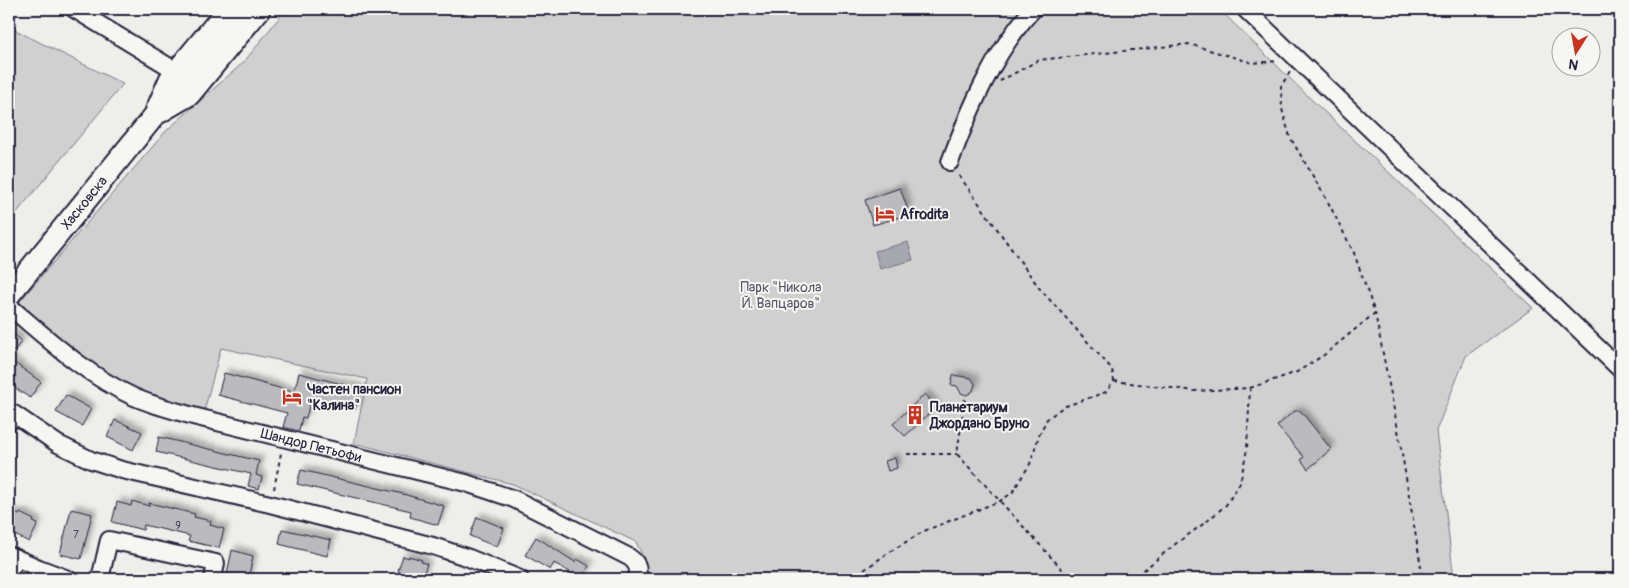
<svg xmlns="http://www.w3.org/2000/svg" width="1629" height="588" font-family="Pangolin,sans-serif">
<defs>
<filter id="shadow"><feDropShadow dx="4.5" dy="-4.5" stdDeviation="2.5" flood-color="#0004"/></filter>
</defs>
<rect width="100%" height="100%" fill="#eeeeeb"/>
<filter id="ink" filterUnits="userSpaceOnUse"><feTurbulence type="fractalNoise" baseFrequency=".02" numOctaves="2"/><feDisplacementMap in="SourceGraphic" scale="10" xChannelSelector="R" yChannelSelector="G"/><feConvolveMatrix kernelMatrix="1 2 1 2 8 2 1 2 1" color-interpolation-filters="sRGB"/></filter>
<g filter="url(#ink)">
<g fill="#d0d0d1" stroke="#797986">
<path d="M286,9H1219L1315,103L1533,308L1466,356L1436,431L1454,579H643L647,565L636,542L513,484L354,443L367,379L221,348L203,415L124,389L14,308L166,131L244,62Z"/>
<path d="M9,27L123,84L9,222Z"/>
</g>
<path fill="#a7a7af" stroke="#727281" d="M908,242L913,260L880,269L875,251Z"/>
<g fill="#bbbbbf" stroke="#22223b" filter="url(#shadow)">
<path d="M900,188L908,210L901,212L903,216L873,225L865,200Z"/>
<path d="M9,330L22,341L9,357Z"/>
<path d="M9,359L41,382L30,398L9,384Z"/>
<path d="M224,373L294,392L299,373L360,389L355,410L311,399L306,418L302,417L299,431L283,427L287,413L218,395Z"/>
<path d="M953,375L971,378L975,384L973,391L967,395L961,393L957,386L951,385Z"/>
<path d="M925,394L936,407L905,436L893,424Z"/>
<path d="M66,395L91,409L82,426L56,412Z"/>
<path d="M1299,410L1303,414L1331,449L1308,469L1301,460L1304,457L1277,426L1293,412Z"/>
<path d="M115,420L142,432L133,450L107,437Z"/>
<path d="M159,437L259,461L256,475L262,477L259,489L248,486L251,474L156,452Z"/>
<path d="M895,458L897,468L888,471L885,461Z"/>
<path d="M301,470L403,494L444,506L438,525L410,517L411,511L297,484Z"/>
<path d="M132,501L149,506V503L195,514L194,517L211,521L210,525L224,529L219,548L188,541L190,536L144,525L143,530L112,522L117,502L131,506Z"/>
<path d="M71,509L92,514L81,559L60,554Z"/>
<path d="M12,512L19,515L20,513L34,520L33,522L38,524L29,542L9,532V519Z"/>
<path d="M477,517L504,528L497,547L470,536Z"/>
<path d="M282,529L331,540L327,556L279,544Z"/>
<path d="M536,537L575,562L577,559L589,566L582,579H577L568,574L570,572L554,563L550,570L525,555Z"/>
<path d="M232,550L253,556L248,579H226Z"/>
<path d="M403,556L409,558V556L422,560L421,562L427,564L422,578L399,572L398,570Z"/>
</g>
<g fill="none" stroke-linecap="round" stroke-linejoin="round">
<g stroke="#22223b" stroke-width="20">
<g id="minor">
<path d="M74,9L186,77"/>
<path d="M1245,9L1620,369"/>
<path d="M950,162C970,108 994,52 1033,9"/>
<path id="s1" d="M9,306C48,339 86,375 134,397C152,405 173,410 193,416L466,483L514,499L629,557C638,563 639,569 637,579"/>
<path d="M9,422L14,414L58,444L91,460L122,470L270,504L433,546L469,558L520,579"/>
<path d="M9,555L39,568L68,579"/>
<path d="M9,573L16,558"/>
<path d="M100,579L109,540L216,563L213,579"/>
</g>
</g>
<g stroke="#22223b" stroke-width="25">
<g id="major">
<path id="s2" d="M9,295L159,110"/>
</g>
</g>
<g stroke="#22223b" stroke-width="29">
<g id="highway">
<path d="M159,110L188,93L257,9"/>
<path d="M159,110L172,80L231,9"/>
</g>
</g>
<g stroke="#22223b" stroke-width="2" stroke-dasharray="4 4" stroke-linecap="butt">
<path d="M1290,72L1281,86L1282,109L1290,137L1328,202L1354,253L1375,313L1398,430L1423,579"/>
<path d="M1000,81L1039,60L1189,44L1253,63L1279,61"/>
<path d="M1114,381L1195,391L1250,388L1247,449L1240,483L1226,505L1206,522L1174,545L1133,579"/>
<path d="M1250,388L1297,372L1324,355L1375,313"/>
<path d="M965,399L957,454L1071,579"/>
<path d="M907,454H957"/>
<path d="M274,489L281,453"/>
<path d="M851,579L888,553L924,531L1000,501L1012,493L1030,464L1039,435L1047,419L1063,407L1106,392L1114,381L1112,369L1040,289L958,174"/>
</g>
<use href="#minor" stroke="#f6f6f2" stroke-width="16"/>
<use href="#major" stroke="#f6f6f2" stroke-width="21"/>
<use href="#highway" stroke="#f6f6f2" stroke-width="25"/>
</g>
</g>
<defs>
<g id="hotel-bare" transform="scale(1.5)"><path d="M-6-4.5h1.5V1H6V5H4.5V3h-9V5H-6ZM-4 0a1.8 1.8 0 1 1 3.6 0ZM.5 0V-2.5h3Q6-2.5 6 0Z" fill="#c8321e" stroke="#f6f6f2" stroke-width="2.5" paint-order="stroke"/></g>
<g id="building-bare" transform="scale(1.5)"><path d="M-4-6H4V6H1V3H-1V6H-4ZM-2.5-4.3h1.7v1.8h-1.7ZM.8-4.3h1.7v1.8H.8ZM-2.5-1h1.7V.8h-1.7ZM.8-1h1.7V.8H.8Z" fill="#c8321e" stroke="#f6f6f2" stroke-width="2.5" paint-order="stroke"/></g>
</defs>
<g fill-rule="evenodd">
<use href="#hotel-bare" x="885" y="214"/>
<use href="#hotel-bare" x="292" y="397"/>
<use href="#building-bare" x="915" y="415"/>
</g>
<g text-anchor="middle" stroke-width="4" stroke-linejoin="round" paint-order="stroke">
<g font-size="11" fill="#48485c">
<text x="178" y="529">9</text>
<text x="76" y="538">7</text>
</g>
<g font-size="14" fill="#22223b" stroke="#f6f6f2">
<text dy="5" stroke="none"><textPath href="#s2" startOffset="119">Хасковска</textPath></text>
<text dy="5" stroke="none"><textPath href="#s1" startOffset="339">Шандор Петьофи</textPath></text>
</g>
<g font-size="14" font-weight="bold" fill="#22223b" stroke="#f6f6f2" text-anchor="start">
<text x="900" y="219">Afrodita</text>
<text x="307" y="394">Частен пансион<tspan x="307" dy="16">"Калина"</tspan></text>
<text x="930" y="412">Планетариум<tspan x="930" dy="16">Джордано Бруно</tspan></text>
</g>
<g font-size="14" fill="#565668" stroke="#f6f6f2">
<text x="781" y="292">Парк "Никола<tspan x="781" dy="16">Й. Вапцаров"</tspan></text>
</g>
</g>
<rect width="1629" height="588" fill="none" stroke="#f6f6f2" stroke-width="30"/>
<rect x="15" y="15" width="1599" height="558" fill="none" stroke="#22223b" stroke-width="2" filter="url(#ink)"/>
<g transform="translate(1576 52) rotate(191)"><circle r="24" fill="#f6f6f2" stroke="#a1a1a9"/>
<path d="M0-4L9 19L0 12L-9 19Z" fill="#c8321e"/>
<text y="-8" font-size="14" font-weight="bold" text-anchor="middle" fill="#22223b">N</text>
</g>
</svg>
